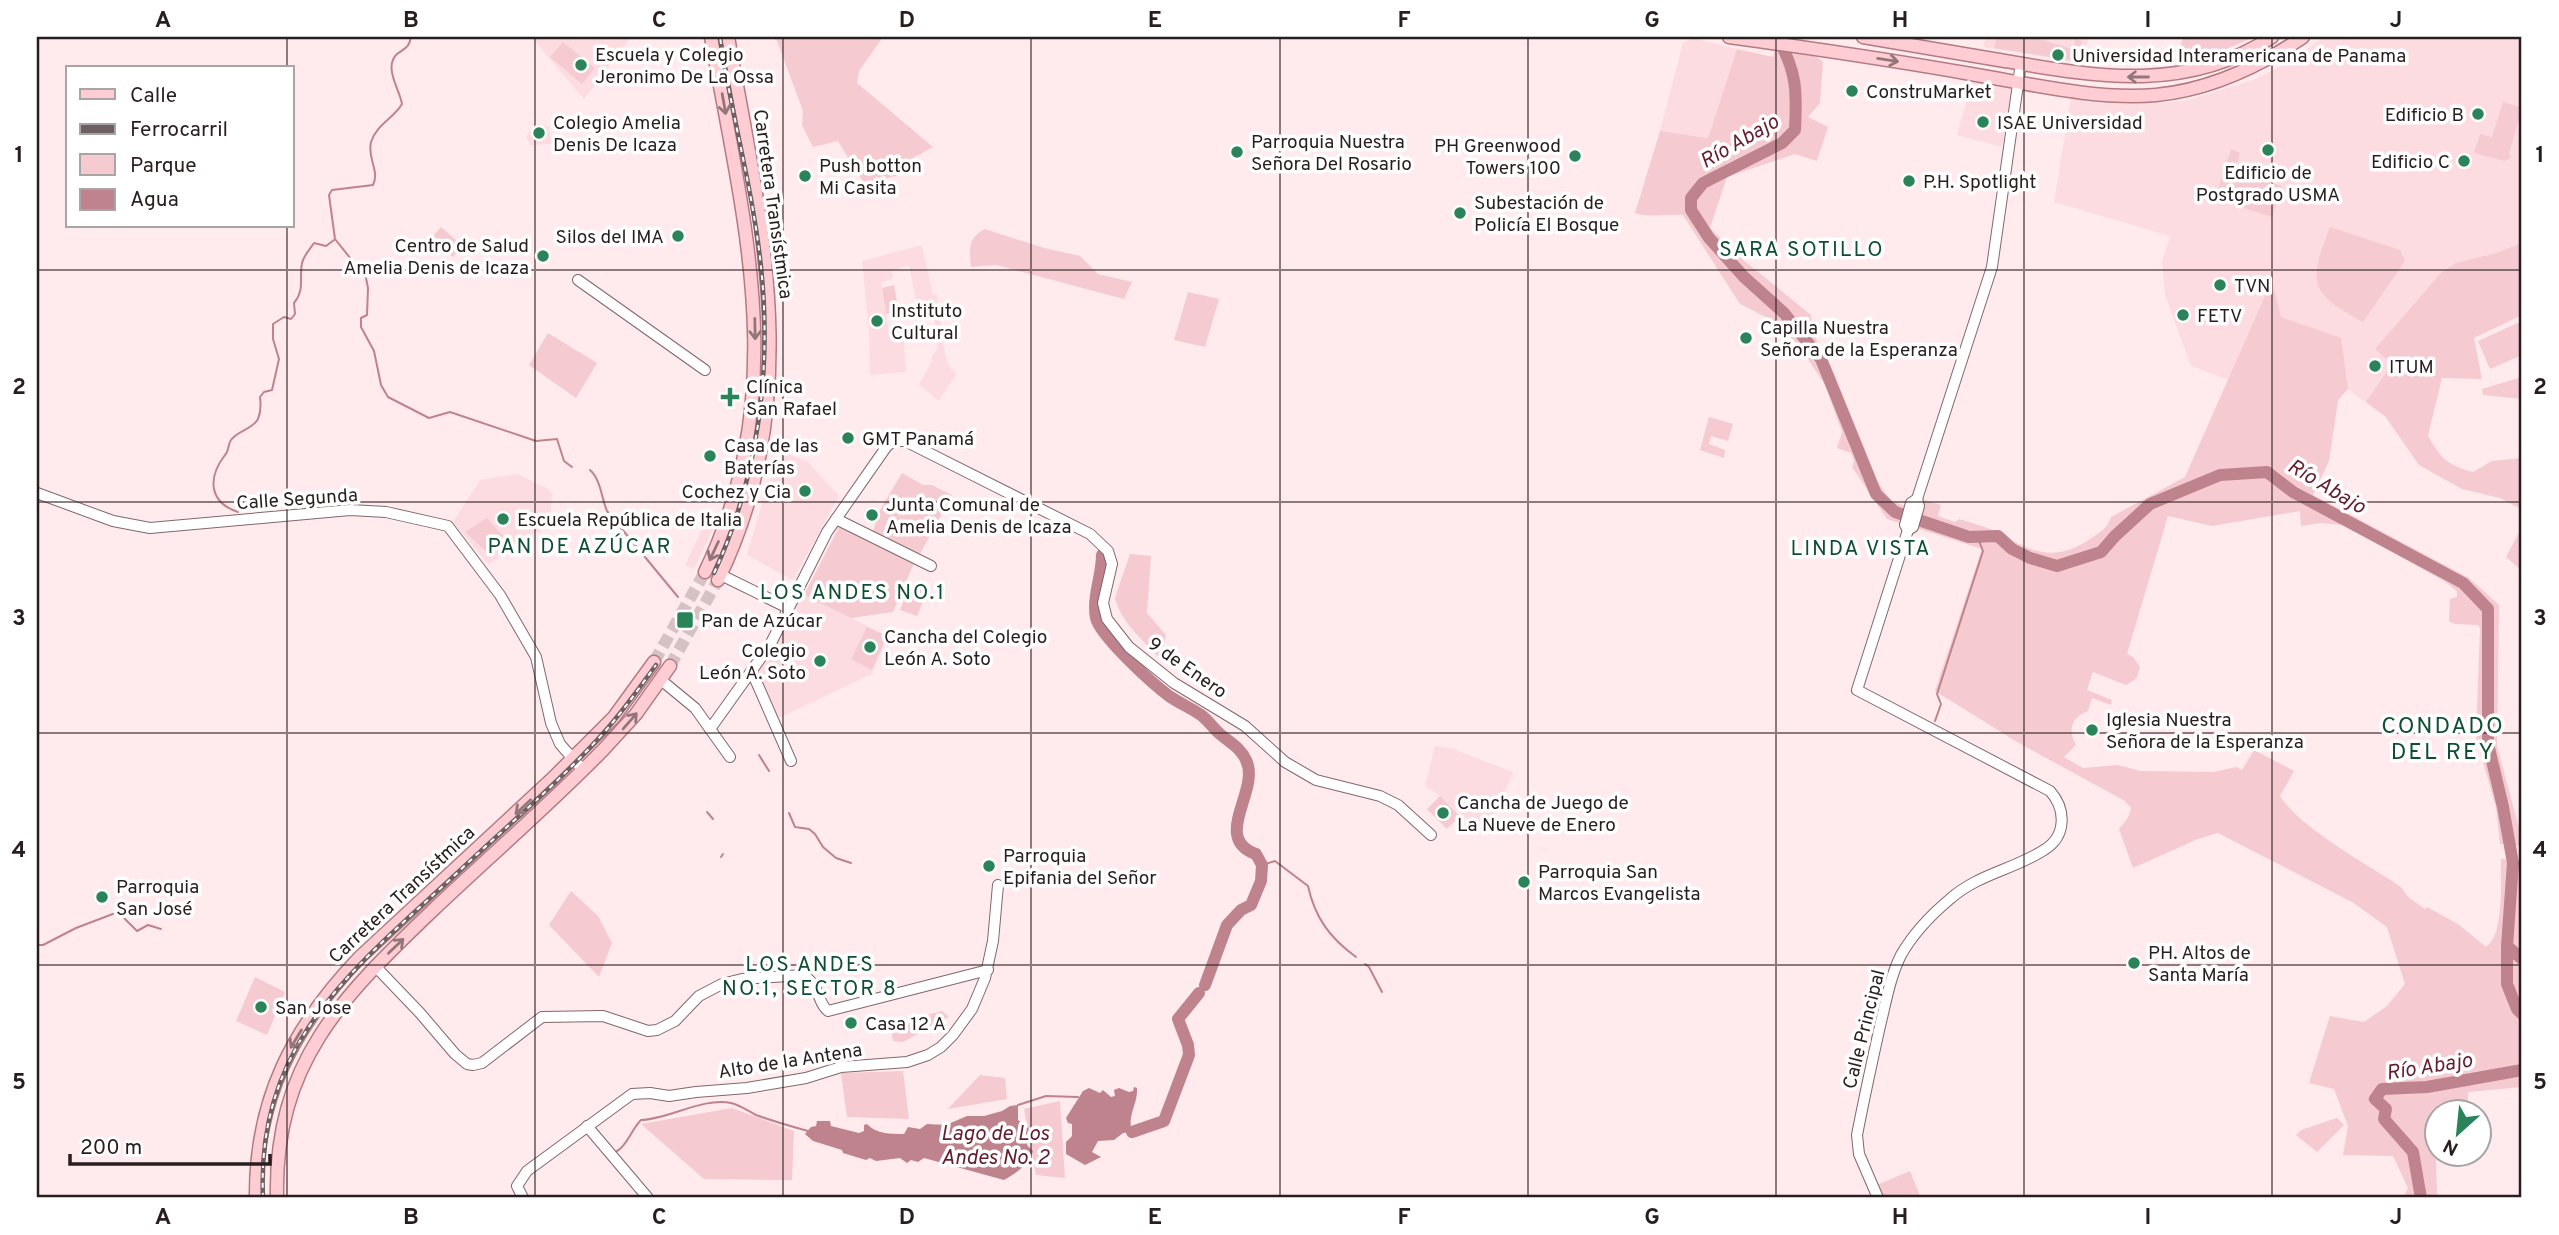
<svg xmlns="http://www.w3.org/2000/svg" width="2559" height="1235" font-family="Overpass,sans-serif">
<rect width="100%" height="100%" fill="#ffebee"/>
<g fill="#fddce1">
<path d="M531,37H631L584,99Z"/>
<path d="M1986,37H2089L2081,63L1983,47Z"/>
<path d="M2324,37H2522V309L2490,307L2384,416L2348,389L2338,400L2329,461L2185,477L2229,380L2191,366L2165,295L2162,262L2170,236L2054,202L2071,97L2088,102L2126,104L2185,101L2253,80L2287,63Z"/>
<path d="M1693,38L1737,49L1708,138L1660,131L1683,43Z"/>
<path d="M1972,82L2012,89L2002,147L1957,135Z"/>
<path d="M541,124L549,127L552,144L530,145L526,136L536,125Z"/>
<path d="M922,245L933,295H937L944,348L948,365L956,374L939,401L919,384L933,360L931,358L938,348L934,316H919L909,265L891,271L893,278L881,283L888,328H903L906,372L870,375L869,331L862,261Z"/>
<path d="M785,452L808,462L839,496L793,580L747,555L767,486Z"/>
<path d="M517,474L548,489L552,494L550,523L540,532L530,534L489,565L453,522L480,480Z"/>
<path d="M704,525L713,529L694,569L685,565Z"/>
<path d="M799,592L889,637L871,674L777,719L754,672Z"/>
<path d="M1435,746L1453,749L1513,772L1499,808L1478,828L1432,790L1425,787Z"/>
</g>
<g fill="#f5cad0">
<path d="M772,37H883L859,71L857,83L933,147L913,158L915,170L865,185L838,141L813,147L802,125L803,111L777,41Z"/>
<path d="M1997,37H2033L2072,49L2076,39L2082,41L2076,61L1994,48Z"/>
<path d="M2183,37H2255L2219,52L2179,60L2177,57Z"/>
<path d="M563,42L595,68L582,84L550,57Z"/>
<path d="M1775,48L1817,57L1823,62L1820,103L1808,117L1828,127L1817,161L1795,154L1727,177L1710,228L1742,259L1811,315L1813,333L1834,373L1878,482L1891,501L1908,507L1903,524L1887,519L1852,467L1854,461L1851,453L1837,448L1842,432L1825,385L1798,344L1768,318L1740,304L1683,215C1668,214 1648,218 1635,213L1660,131L1708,138L1737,49L1773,57Z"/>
<path d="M2503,102L2522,108L2509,154L2511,157L2505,161L2474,153L2480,134L2492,137Z"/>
<path d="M2231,149L2240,153L2235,172L2282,186L2272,217L2215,199Z"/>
<path d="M441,227L463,246L453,257L431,238Z"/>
<path d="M2330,227L2400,250L2405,261L2363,322C2309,293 2308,283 2330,227Z"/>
<path d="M985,229L1044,248L1080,256L1098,274L1132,282L1124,299L996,265L971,267C969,250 968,237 985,229Z"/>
<path d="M2522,243V315L2474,338L2482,379L2442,378L2428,436C2441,459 2448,465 2473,472L2492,461L2522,458V504L2519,508L2500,498L2462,489L2419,465L2385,416L2366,402L2392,364L2375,349L2441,273L2456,263L2496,253Z"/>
<path d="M2272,280L2281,317L2341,338L2348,389L2338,400L2329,461L2313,495L2469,578L2499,605L2497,746L2519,828L2522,846L2500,844L2496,808L2476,737L2480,628L2478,625L2455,624L2449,621L2450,599L2457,597V591L2444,581L2343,525L2321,523L2301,526L2300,511L2212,526L2168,516L2127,654L2133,657L2140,667L2137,678L2126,685L2093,672L2087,690L2112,700L2111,705L2092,698L2088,711C2072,717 2067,730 2076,745L2064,757L2083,768L2118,765L2140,771L2214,772L2236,767L2242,770L2254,750L2294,771L2280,796C2301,829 2367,864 2401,887L2408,897L2425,909L2427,907L2458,924L2486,947C2505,935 2500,881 2501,859L2522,860V995L2518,1005L2522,1012V1087L2468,1092V1112L2439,1106L2426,1123L2428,1136L2436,1154L2437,1198H2403L2408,1188L2393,1156L2343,1155L2348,1126L2334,1089L2309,1083L2330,1016L2364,1022L2387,1006L2405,984L2387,927L2352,902L2218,833L2198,839L2133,868L2119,829C2125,821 2129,819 2131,808L2125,801L2017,742L1935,691L1982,549L1916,528L1925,500L1941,505L1938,516L1955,522L1959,519C1969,522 1980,525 1990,529C2027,548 2050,566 2090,539C2100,532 2107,529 2111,517L2185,477Z"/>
<path d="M894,285L899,312L886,314L882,288Z"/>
<path d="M1188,292L1219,299L1205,347L1174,340Z"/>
<path d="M2522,321V355L2490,369L2478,341Z"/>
<path d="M548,333L597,363L576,398L529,365Z"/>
<path d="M2522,377V399L2483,395L2482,389Z"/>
<path d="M1709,417L1733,424L1728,441L1711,436L1709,444L1725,450L1724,458L1700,450Z"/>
<path d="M902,473L923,485H932L952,495L920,554L873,531L880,510Z"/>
<path d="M487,518L508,542L489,554L465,532Z"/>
<path d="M839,527L914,563L893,612L851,618L804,595Z"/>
<path d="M2522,527V571L2506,557Z"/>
<path d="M1130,554L1151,556L1147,613L1166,635L1161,660C1144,640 1122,625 1115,598Z"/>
<path d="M910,583L928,589L917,616L900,610Z"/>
<path d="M867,627L887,636L872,670L851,659Z"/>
<path d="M1440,796L1460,816L1447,829L1427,809Z"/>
<path d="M571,891L598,916L612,943L599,977L549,925Z"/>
<path d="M255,977L285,992L267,1035L236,1021Z"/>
<path d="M942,1011L949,1017L903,1042L893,1041L891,1029L906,1027L914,1018Z"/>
<path d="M903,1071L909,1119L847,1117L841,1073Z"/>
<path d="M980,1075L1005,1078L1007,1099L948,1109Z"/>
<path d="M1060,1101L1065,1178L1036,1175L1024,1109Z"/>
<path d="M732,1108L794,1131L792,1180L704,1179L641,1124Z"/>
<path d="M2337,1118L2344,1125L2317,1152L2296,1135L2301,1130Z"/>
<path d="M1910,1171L1921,1198H1882L1877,1185Z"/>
</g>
<g fill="#be838c">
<path d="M1134,1087L1137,1088C1138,1104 1127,1115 1132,1132L1123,1133L1114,1140L1098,1141L1092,1152L1101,1157L1085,1165L1066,1154V1142L1072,1136V1124L1068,1123L1066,1118L1083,1091L1089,1088L1100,1093L1103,1090L1111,1097L1115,1096L1114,1090L1119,1088L1129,1092L1133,1091Z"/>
<path d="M1018,1105V1120L1029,1129L1030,1138L1027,1145L1033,1151C1029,1165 1016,1173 1004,1180L924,1158L918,1162L911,1160L907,1163L900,1158L876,1161L870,1158L866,1160L843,1153L842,1150L813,1141L805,1134L811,1127L816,1126L817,1121H830L831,1126L859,1133L864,1131V1125L867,1124C876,1134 890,1134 904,1134L908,1127L920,1129L927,1124L946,1125L967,1116H984L1002,1111L1010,1106Z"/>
</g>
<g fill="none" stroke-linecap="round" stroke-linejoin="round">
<g stroke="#be838c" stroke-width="2">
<path d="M411,37C409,48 405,48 397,54C383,67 400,90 402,104C394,118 377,124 371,142C367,158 380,171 373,185L332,190L329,195L335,239L366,278L368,288L367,315L361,318V327L374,351L381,385L388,397L429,418L450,412L536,441L557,439L564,461L572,467"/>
<path d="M590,470C601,480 601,497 607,511L678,597"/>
<path d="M238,512C208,502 208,477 225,455C229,451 228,444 231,440C238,430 252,430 258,419C261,412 261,405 260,397L264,392L272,390L279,359L273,339V324L284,317L291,319L295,314L294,303C305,290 299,279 302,263C304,255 310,249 314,243L326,246L334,240"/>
<path d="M1935,721L1941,704L1937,694L1983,551L1977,536"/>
<path d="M759,755L769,771"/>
<path d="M707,812L713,819"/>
<path d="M789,813L795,827L809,829L815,834L823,847L836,858L851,863"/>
<path d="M721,857L723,854"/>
<path d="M1262,865L1275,861L1308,886C1315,918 1330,938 1356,957"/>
<path d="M37,945H43L76,928L118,912L137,931L148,925L161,929"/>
<path d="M1365,964L1369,967L1382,992"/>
<path d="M1018,1105L1046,1096L1078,1097"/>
<path d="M617,1151C627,1146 631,1130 641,1120C669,1119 703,1097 731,1103C740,1105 748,1111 756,1115C773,1121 790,1126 808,1131"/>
</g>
<g stroke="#be838c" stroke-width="12">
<path d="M1777,37C1797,71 1797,92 1795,130L1782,143L1703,183L1691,198V210L1709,238L1744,277L1784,313L1821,359L1876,494L1895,512L1969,537L1998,536L2012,549L2030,558L2057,566L2101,552L2115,536L2150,504L2220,475L2267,472L2293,492L2463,583L2488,609V744L2503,807L2513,863L2507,946V984L2517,1009L2522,1014"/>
<path d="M1102,555C1102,576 1092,597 1096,618C1100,636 1153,684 1169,696C1179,703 1191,708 1201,715C1208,720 1213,728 1220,734C1229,742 1241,748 1246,760C1261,790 1211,838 1256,854L1262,865L1261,881L1251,905L1241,910L1227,925L1205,985"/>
<path d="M2507,946L2522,959"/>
<path d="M1132,1132L1164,1121L1189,1055L1188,1045L1178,1019L1199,993"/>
<path d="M2421,1198L2413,1152L2384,1119L2386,1109L2375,1099L2382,1089L2427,1087L2522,1070"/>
</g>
<g stroke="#d4c2c5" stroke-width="12" stroke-dasharray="12 6" stroke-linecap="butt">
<path d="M654,662L705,572"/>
<path d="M670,666L718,580"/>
</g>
<g stroke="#82676b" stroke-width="12">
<g id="minor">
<path d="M578,280L705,370"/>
<path d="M37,493L113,521L150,528L350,510L386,512L448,526L500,595L536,657L551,723L560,744L583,770"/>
<path d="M836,519L931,566"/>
<path d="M1908,530L1905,525L1911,503L1917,499L1992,267L2021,63"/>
<path d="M721,575L788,608"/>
<path d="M752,672L791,761"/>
<path d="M661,680L695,708L730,757"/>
<path d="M710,729L770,645L827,532L887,446L894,441H905L1090,534L1108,551L1112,564L1103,603L1107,619L1129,647L1174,683L1245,726L1285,762L1316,780L1380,796L1398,805L1431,835"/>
<path d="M375,966L420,1013L455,1054L467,1064L473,1065L482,1063L542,1017L603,1016L648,1031L657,1030L675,1021L699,996L722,984L742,979L803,975C821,986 817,1003 828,1011L988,970"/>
<path d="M587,1126L648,1198"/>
<path d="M523,1198L517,1186L527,1171L632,1094L650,1093L669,1096L696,1092L747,1088L806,1078L841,1067L907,1062L928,1055L941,1047L953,1035L972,1009L985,978L993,941L998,885"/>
<path d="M1878,1198L1859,1154L1857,1135C1864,1099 1872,1062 1880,1026C1886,1002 1890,977 1901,955C1913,934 1932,914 1950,899C1978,874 2015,869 2044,850C2067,836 2066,809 2050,791L1857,690L1908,530L1913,527L1919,506L1917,499"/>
</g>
</g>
<g stroke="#b37a82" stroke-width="15">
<g id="major">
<path d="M1729,37C1810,48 1891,60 1971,74C2031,84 2095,100 2156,95C2209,90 2260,66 2303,37"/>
<path d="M1863,37C1910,45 1958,53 2005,61C2098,77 2187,93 2272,37"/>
<path d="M705,572C792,390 744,224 711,37"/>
<path d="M718,580C806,399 762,224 728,37"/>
<path d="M256,1198C255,1099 293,1027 360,957L552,779L614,717L654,662"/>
<path d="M277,1198C274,1063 342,997 433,910C490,856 549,805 603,750L636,714L670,666"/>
</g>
</g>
<use href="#minor" stroke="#fff" stroke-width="10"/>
<use href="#major" stroke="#fecdd4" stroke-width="12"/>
<g stroke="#6e6062" stroke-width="4.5">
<g id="rail">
<path d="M714,573C758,479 772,370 761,267C753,189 731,114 720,37"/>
<path d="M263,1198C256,1043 352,970 455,875C502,830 553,788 597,740C619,717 637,691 656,665"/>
</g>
</g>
<use href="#rail" stroke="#fff" stroke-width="2" stroke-dasharray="5" stroke-linecap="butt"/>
</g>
<defs><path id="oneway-shaft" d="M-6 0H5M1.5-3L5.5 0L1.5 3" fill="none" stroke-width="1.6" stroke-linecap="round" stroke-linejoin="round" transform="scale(1.75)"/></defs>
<g stroke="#94767a">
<use href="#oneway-shaft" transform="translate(1888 60) rotate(9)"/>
<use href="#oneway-shaft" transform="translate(2138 77) rotate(180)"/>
<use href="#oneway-shaft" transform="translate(724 104) rotate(80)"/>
<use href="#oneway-shaft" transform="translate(755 329) rotate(89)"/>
<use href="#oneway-shaft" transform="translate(714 551) rotate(115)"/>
<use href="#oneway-shaft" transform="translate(630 721) rotate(-49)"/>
<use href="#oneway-shaft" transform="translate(523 807) rotate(137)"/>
<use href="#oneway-shaft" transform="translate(396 946) rotate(-44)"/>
<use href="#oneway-shaft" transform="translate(296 1039) rotate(121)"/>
</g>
<path fill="none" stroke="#291e1f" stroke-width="2" stroke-opacity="0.55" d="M287,37V68M535,37V1198M783,37V1198M1031,37V1198M1280,37V1198M1528,37V1198M1776,37V1198M2024,37V1198M2272,37V1198M287,226V1198M37,270H2522M37,502H2522M37,733H2522M37,965H2522"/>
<g fill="#2b8459" stroke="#fff" stroke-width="2.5">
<circle cx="2058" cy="55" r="7"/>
<circle cx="581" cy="65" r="7"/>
<circle cx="1852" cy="91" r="7"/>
<circle cx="2478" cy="114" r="7"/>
<circle cx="1983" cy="122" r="7"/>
<circle cx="539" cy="133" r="7"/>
<circle cx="2268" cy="150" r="7"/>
<circle cx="1237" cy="152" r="7"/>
<circle cx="1575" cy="156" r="7"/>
<circle cx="2464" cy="161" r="7"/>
<circle cx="805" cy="176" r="7"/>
<circle cx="1909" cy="181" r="7"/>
<circle cx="1460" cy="213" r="7"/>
<circle cx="678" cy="236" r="7"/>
<circle cx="543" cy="256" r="7"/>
<circle cx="2220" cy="285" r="7"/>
<circle cx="2183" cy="315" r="7"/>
<circle cx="877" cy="321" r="7"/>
<circle cx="1746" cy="338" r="7"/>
<circle cx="2375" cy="366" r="7"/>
<path d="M726.5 386.5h7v7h7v7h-7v7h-7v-7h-7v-7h7z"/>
<circle cx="848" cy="438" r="7"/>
<circle cx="710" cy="456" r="7"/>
<circle cx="805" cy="491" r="7"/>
<circle cx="872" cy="515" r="7"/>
<circle cx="503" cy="519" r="7"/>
<rect x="676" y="611" width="18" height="18" rx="3.5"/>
<circle cx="870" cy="647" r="7"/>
<circle cx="820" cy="661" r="7"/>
<circle cx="2092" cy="730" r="7"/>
<circle cx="1443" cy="813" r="7"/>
<circle cx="989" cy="866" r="7"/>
<circle cx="1524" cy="882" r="7"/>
<circle cx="102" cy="897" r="7"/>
<circle cx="2134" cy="963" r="7"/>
<circle cx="261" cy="1007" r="7"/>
<circle cx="851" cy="1023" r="7"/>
</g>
<g text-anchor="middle" stroke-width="7" stroke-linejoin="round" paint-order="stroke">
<g font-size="19" fill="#291e1f" stroke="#fff" text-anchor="start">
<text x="595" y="61">Escuela y Colegio<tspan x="595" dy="22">Jeronimo De La Ossa</tspan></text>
<text x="2072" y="62">Universidad Interamericana de Panama</text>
<text x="1866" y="98">ConstruMarket</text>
<text x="2464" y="121" text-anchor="end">Edificio B</text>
<text x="553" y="129">Colegio Amelia<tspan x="553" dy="22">Denis De Icaza</tspan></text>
<text x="1997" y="129">ISAE Universidad</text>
<text x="1251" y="148">Parroquia Nuestra<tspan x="1251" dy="22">Señora Del Rosario</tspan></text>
<text x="1561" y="152" text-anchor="end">PH Greenwood<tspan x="1561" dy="22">Towers 100</tspan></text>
<text x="2450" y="168" text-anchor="end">Edificio C</text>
<text x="819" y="172">Push botton<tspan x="819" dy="22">Mi Casita</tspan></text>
<text x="2268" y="179" text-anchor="middle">Edificio de<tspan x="2268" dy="22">Postgrado USMA</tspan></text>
<text x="1923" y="188">P.H. Spotlight</text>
<text x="1474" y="209">Subestación de<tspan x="1474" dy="22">Policía El Bosque</tspan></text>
<text x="664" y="243" text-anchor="end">Silos del IMA</text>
<text x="529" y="252" text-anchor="end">Centro de Salud<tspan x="529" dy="22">Amelia Denis de Icaza</tspan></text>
<text x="2234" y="292">TVN</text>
<text x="891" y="317">Instituto<tspan x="891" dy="22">Cultural</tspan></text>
<text x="2197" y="322">FETV</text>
<text x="1760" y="334">Capilla Nuestra<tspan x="1760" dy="22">Señora de la Esperanza</tspan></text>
<text x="2389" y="373">ITUM</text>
<text x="746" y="393">Clínica<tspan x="746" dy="22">San Rafael</tspan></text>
<text x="862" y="445">GMT Panamá</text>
<text x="724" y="452">Casa de las<tspan x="724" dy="22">Baterías</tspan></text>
<text x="791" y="498" text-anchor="end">Cochez y Cia</text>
<text x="886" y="511">Junta Comunal de<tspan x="886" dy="22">Amelia Denis de Icaza</tspan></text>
<text x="517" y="526">Escuela República de Italia</text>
<text x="701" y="627">Pan de Azúcar</text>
<text x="884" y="643">Cancha del Colegio<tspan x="884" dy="22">León A. Soto</tspan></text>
<text x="806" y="657" text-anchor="end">Colegio<tspan x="806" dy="22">León A. Soto</tspan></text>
<text x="2106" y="726">Iglesia Nuestra<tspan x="2106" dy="22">Señora de la Esperanza</tspan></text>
<text x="1457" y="809">Cancha de Juego de<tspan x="1457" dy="22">La Nueve de Enero</tspan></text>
<text x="1003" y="862">Parroquia<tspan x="1003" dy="22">Epifania del Señor</tspan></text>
<text x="1538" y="878">Parroquia San<tspan x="1538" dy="22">Marcos Evangelista</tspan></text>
<text x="116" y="893">Parroquia<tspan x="116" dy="22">San José</tspan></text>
<text x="2148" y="959">PH. Altos de<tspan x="2148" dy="22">Santa María</tspan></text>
<text x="275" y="1014">San Jose</text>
<text x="865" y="1030">Casa 12 A</text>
</g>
<g font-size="19" fill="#291e1f" stroke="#fff">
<text transform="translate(774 204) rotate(82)" y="7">Carretera Transístmica</text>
<text transform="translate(297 498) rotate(-4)" y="7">Calle Segunda</text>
<text transform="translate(1188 667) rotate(35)" y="7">9 de Enero</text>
<text transform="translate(401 894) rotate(-43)" y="7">Carretera Transístmica</text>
<text transform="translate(1863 1029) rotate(-76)" y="7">Calle Principal</text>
<text transform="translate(790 1060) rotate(-9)" y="7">Alto de la Antena</text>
</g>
<g font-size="21" font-style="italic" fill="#641c2f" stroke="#fff">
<text transform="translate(1739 141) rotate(-30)" y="7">Río Abajo</text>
<text transform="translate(2327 486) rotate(31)" y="7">Río Abajo</text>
<text transform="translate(2429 1066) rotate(-9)" y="7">Río Abajo</text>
<text x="995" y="1140">Lago de Los<tspan x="995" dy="24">Andes No. 2</tspan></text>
</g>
<g font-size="21" letter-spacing="2" fill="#0e4e32" stroke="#fff">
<text x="1802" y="256">SARA SOTILLO</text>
<text x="580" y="553">PAN DE AZÚCAR</text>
<text x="1861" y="555">LINDA VISTA</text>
<text x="853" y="599">LOS ANDES NO.1</text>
<text x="810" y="971">LOS ANDES<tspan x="810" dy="24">NO.1, SECTOR 8</tspan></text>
</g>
<g font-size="23" letter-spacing="2" fill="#0e4e32" stroke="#fff">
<text x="2443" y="733">CONDADO<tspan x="2443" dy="26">DEL REY</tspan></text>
</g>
</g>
<rect width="2559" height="1235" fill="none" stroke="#ffffff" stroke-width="77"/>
<rect x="66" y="66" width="228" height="161" fill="#ffffff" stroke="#a9a5a5" stroke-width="2"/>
<rect x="80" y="89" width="35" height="10" fill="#fecdd4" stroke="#a9a5a5" stroke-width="2"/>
<text x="130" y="102" font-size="21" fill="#291e1f">Calle</text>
<rect x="80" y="124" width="35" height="10" fill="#6e6062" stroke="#a9a5a5" stroke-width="2"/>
<text x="130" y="136" font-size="21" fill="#291e1f">Ferrocarril</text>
<rect x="80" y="154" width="35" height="21" fill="#f5cad0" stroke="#a9a5a5" stroke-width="2"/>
<text x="130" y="172" font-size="21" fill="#291e1f">Parque</text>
<rect x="80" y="189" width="35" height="21" fill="#be838c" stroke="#a9a5a5" stroke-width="2"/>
<text x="130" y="206" font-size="21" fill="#291e1f">Agua</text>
<g transform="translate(2458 1133) rotate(207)"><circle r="33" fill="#ffffff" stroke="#a9a5a5" stroke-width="2"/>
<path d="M0-5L12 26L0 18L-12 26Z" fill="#2b8459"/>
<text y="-10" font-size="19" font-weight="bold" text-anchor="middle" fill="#291e1f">N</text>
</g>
<path d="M70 1154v10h200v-10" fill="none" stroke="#291e1f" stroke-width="3.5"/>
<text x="80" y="1154" font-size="21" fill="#291e1f" stroke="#ffffff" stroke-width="5" paint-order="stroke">200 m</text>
<rect x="38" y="38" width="2482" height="1158" fill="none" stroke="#291e1f" stroke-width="2.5"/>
<g font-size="23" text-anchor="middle" font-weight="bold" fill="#291e1f">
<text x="163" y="27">A</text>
<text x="411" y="27">B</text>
<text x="659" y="27">C</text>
<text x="907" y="27">D</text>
<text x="1155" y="27">E</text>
<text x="1404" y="27">F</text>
<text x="1652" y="27">G</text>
<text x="1900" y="27">H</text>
<text x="2148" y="27">I</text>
<text x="2396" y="27">J</text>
<text x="19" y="162">1</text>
<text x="2540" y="162">1</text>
<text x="19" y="394">2</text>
<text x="2540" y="394">2</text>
<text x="19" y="625">3</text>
<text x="2540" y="625">3</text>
<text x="19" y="857">4</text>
<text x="2540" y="857">4</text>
<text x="19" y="1089">5</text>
<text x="2540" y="1089">5</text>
<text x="163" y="1224">A</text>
<text x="411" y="1224">B</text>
<text x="659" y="1224">C</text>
<text x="907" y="1224">D</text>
<text x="1155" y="1224">E</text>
<text x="1404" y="1224">F</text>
<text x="1652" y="1224">G</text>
<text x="1900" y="1224">H</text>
<text x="2148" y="1224">I</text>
<text x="2396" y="1224">J</text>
</g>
</svg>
